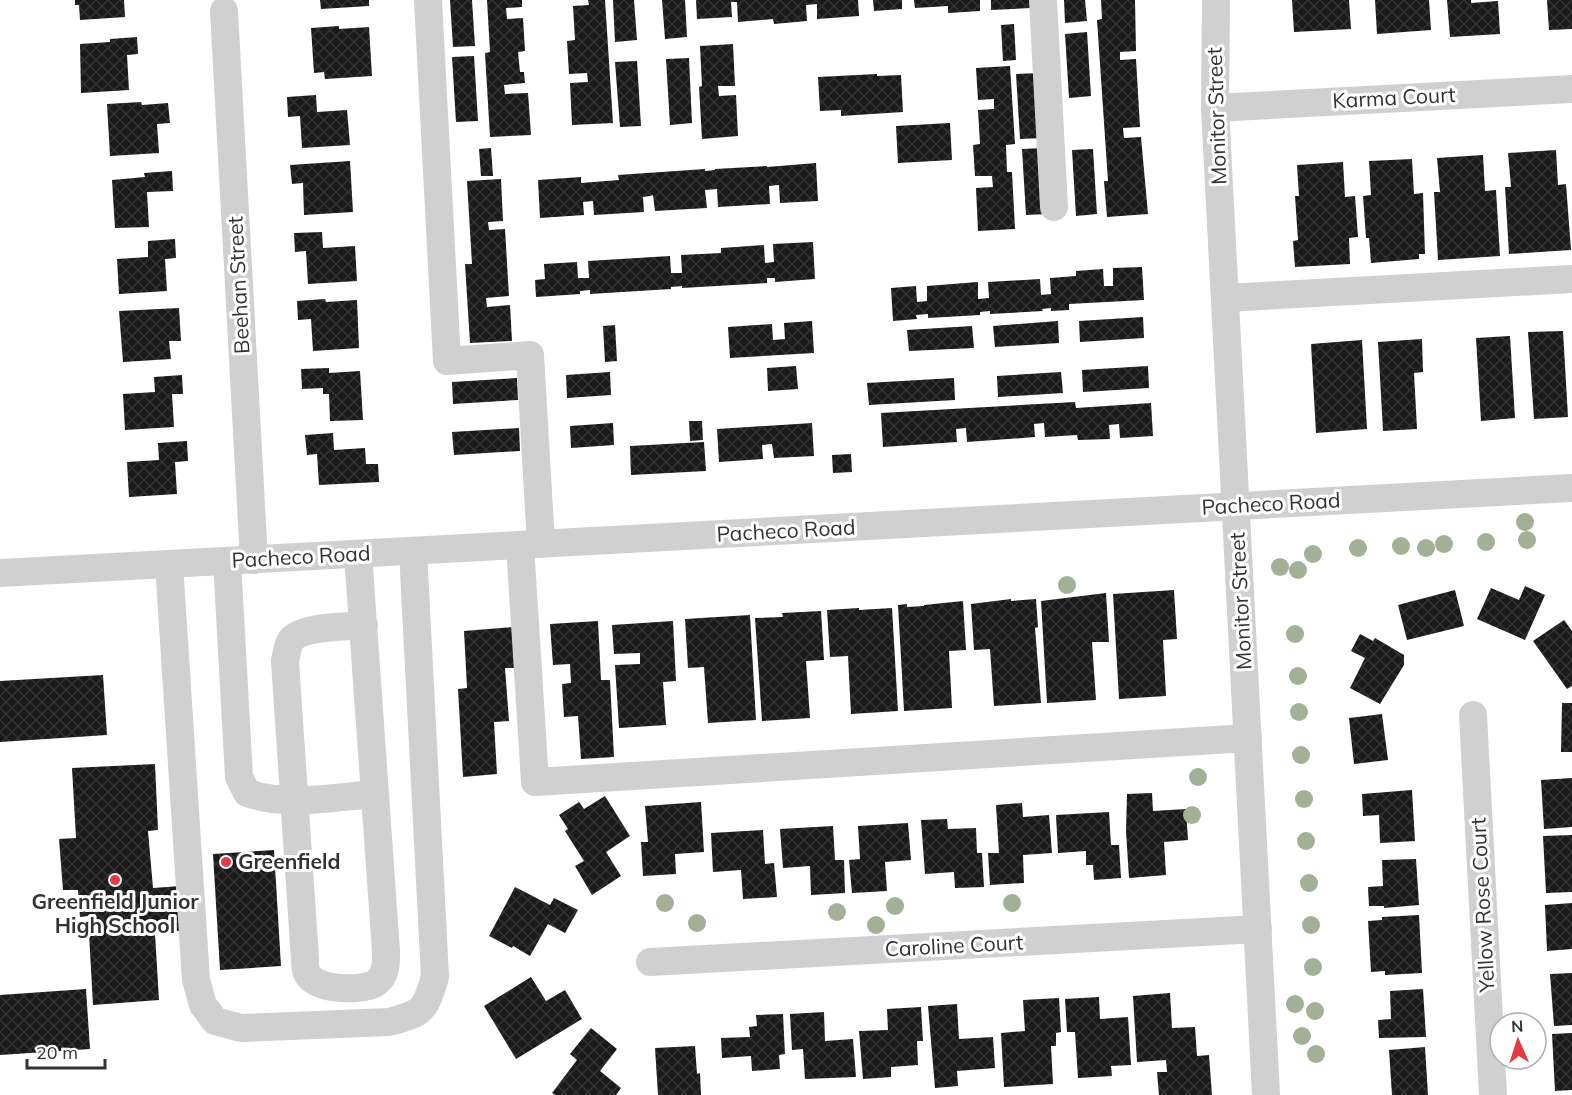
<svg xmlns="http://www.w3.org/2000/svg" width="1572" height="1095" font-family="Mulish,sans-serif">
<defs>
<pattern id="building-cross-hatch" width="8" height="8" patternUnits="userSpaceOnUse" patternTransform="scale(1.5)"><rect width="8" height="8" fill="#1a1a1a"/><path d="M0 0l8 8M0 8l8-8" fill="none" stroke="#333"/></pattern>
</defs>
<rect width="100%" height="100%" fill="#fff"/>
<g fill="url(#building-cross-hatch)">
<path d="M75,0H124L125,17L80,20L79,5H75Z"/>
<path d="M320,0H369V6L321,9Z"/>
<path d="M450,0H472L475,46L453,47Z"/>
<path d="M487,0H522V7L506,8L507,19L523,18L525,51L518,52L520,72H524L525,83L504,85L505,94L528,93L531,135L490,137L485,53L490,52Z"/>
<path d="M588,0H605L613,123L572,125L570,83L588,82L587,73L569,74L567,41L575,40L573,6L589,5Z"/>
<path d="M613,0H634L637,40L615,42Z"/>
<path d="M662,0H685L687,37L665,39Z"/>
<path d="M696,0H858L859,16L817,19V4L806,5L807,21L774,24L773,19L738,22L737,2H731L732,17L697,19Z"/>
<path d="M873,0H902V9L874,11Z"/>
<path d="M914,0H980V11L948,13V6L915,8Z"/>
<path d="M991,0H1031V8L991,10Z"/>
<path d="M1064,0H1085L1087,21L1065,23Z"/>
<path d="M1101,0H1135L1136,51L1120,52V60L1136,59L1140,127L1123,128L1124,138L1141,137L1148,214L1107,217L1104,181H1108L1097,20L1102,19Z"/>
<path d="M1292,0H1349L1351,29L1294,32Z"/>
<path d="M1375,0H1429L1431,30L1377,34Z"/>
<path d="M1447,0H1471V3L1498,1L1500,34L1450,37Z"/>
<path d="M1547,0H1572V29L1549,30Z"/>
<path d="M1014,24L1016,60L1003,61L1001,25Z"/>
<path d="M339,26V29L369,27L372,76L325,79L324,72L314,73L311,28Z"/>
<path d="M1087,32L1091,96L1069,98L1065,34Z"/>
<path d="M137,37L138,54L127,55L129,90L81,93L80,44L110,42V39Z"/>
<path d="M733,44L735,86H718L719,96L736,95L738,136L702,139L699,87L702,86L700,46Z"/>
<path d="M474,56L478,121L456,122L452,57Z"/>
<path d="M689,58L692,123L670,125L666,59Z"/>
<path d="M637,61L641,126L620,127L615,62Z"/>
<path d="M1010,66L1015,144L1006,145L1007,172H1012L1015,229L978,231L976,188L993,187L992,176H975L973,145L980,144L978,110L994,109V99L978,100L976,68Z"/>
<path d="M1039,73L1043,138L1020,139L1016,74Z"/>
<path d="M877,74V76L901,75L903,112L841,116V110L820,111L818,77Z"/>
<path d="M316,95L317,112L347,110L350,145L302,148L300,116L288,117L287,97Z"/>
<path d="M141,102L142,105L168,103L170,123L157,124L159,153L110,156L107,104Z"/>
<path d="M950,123L952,160L898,163L896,126Z"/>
<path d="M491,148L493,176H481L479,149Z"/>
<path d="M1043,148L1047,214L1026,215L1022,149Z"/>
<path d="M1093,149L1097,214L1076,216L1072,150Z"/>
<path d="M1556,150L1558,185L1566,184L1571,250L1509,254L1505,187H1511L1508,153Z"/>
<path d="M1483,155L1485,191L1496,190L1500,256L1438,260L1434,192H1440L1437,158Z"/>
<path d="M1412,159L1414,194L1423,193L1425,254H1419V259L1371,263L1369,238H1366L1363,196L1371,195L1369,161Z"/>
<path d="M350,161L353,212L304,215L303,183L292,184L290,165Z"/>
<path d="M1343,162L1345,197L1355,196L1358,237L1349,238L1350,264L1295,267L1293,241L1298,240L1295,196H1299L1297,165Z"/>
<path d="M816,163L818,201L780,203L779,185L769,186L770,204L718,207L717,189L705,190L707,208L655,211L653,195L650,196L643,197L644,212L594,215L593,201L583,202L584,215L540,218L538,180L581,177V183L619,180L618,175L705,169V171L715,170V169L767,166V167Z"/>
<path d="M172,171L173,191L147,192L149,227L115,228L112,180L145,177L144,173Z"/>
<path d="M501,179L503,221L488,222L489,230L505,229L509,296L486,298L487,307L510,305L512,341L470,343L465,264H472L467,181Z"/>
<path d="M322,232L323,248L355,246L357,281L308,284L306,251L295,252L294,233Z"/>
<path d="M175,239L176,258L165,259L167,291L119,294L117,259L148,257V241Z"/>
<path d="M813,242L815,279L775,282V278H767V283L682,288V286L671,287V289L590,294V290L580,291V294L536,297L535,280L545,279L544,264L577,262L578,278H589L588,261L670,256L671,273H682L681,255L721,253V248L764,245L765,263L774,262L773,244Z"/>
<path d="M1142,267L1144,300L1069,304V310L1051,311V308L1042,309L1043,311L990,314V311L980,312V315L928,318V314L916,315L917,319L893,321L891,288L916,286L917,302L927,301V286L978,282V299L989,298L988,282L1040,279L1041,295L1051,294L1050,278L1076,276V271L1103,269L1104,286H1113V268Z"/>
<path d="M325,299L326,302L357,300L359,348L313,351L311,319L298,320L297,301Z"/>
<path d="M179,308L181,341H169L171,359L123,362L119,311Z"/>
<path d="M1143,317L1144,338L1080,342L1079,321Z"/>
<path d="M812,321L814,353L730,358L728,327L772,324L773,340L785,339L784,323Z"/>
<path d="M1058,321L1059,343L995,347L993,326Z"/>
<path d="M615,325L617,361L605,362L603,326Z"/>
<path d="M972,326L974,348L909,351L907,330Z"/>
<path d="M1563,331L1568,417L1534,419L1528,332Z"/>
<path d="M1510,336L1515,418L1481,421L1476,338Z"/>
<path d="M1422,339L1423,372L1414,373L1417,429L1383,431L1378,342Z"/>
<path d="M1362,340L1367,429L1316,433L1311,344Z"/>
<path d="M796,366L798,389L768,391L767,368Z"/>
<path d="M1148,366L1149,388L1083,392L1082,370Z"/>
<path d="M329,368V373L360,371L363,420L330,421L329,394H323V388L302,389L301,369Z"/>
<path d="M610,372L611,395L567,398L566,375Z"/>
<path d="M1061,372L1063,393L998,397L997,376Z"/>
<path d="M182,375L183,394H172L174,427L125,430L123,394L155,392L154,377Z"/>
<path d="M517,378L518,400L453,404L452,382Z"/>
<path d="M954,378L955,400L869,405L867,383Z"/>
<path d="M1075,402L1076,408L1151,403L1153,436L1120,438L1119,424L1109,425L1110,439L1078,440L1077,435L1045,437L1044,423L1034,424L1035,437L967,442L966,428L956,429L957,442L883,447L881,413Z"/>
<path d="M689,421H702L703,440L690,441Z"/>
<path d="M613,423L614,445L571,448L570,426Z"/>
<path d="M812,423L814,456L774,458L772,444L762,445L763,459L719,462L717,429Z"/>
<path d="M519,428L520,451L454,455L452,432Z"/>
<path d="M333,433L334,450L365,448L366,464H378L379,482L319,485L317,454L307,455L305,435Z"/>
<path d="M187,441L188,461L175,462L177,494L129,497L127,462L159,460L158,443Z"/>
<path d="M704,442L706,471L631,475L630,446Z"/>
<path d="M851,454L852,472L833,473L832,455Z"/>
<path d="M1525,586L1545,595L1525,640L1477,619L1491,588L1519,600Z"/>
<path d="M1174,590L1177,639L1163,640L1166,696L1119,699L1113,594Z"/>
<path d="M1455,590L1464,626L1407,640L1398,605Z"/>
<path d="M1106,593L1109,642H1092L1096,700L1047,703L1041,601Z"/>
<path d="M1011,599V601L1036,599L1038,627L1035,628L1041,703L994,706L990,649L974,650L971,604Z"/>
<path d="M963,601L966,650L949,651L952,708L904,711L898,605L907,604V607L924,606V605Z"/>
<path d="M859,608V610L892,608L898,711L851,714L848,656L830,657L827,610Z"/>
<path d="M821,611L824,660L806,661L810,718L762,721L755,618L783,617L782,613Z"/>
<path d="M750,615L756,720L708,723L704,667L688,668L685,619Z"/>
<path d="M1564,620L1572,631V686L1567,689L1533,641Z"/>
<path d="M598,621L601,680H610L614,757L581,759L578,716L564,717L562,684L571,683L570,664L553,665L550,624Z"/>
<path d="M673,621L676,681L663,682L666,725L619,728L615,665L640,664V653L614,654L612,625Z"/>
<path d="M513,627L516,668H505L509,721L494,722L497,774L463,777L458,689L467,688L464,631Z"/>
<path d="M1360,634L1373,641L1375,638L1404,655V665L1380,704L1350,688L1365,658L1351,651Z"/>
<path d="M103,675L107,735L0,742V681Z"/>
<path d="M1562,703H1572V752H1561Z"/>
<path d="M1382,714L1388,760L1354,764L1349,718Z"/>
<path d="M155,764L158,830L148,831L153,888L181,886L184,930L155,934L159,1000L93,1005L88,916L80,917L78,890H63L59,839L76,838L72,768Z"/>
<path d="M1572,778V827L1544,829L1541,780Z"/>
<path d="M1412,790L1415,841L1380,843L1379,815L1363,816L1362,794Z"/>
<path d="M1152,793L1153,811L1186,809L1188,840L1164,842L1166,875L1129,878L1126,831L1127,794Z"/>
<path d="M605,796L630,836L606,852L621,876L592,895L575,866L584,861L565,831L568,829L559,815L579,802L584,809Z"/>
<path d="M701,802L704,852L675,854L676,874L643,876L641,842H648L645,806Z"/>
<path d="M1022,803L1023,817L1049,815L1052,853L1023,855L1024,883L990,885L988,853H999L996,805Z"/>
<path d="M1109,812L1111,845H1119L1121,878L1094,880L1093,865H1086V851L1058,853L1056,815Z"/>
<path d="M947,819L948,829L976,828L977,853H982L984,887L955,888L954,872L925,874L921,820Z"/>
<path d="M908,823L911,860L885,862L887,891L852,893L849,860L860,859L858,826Z"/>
<path d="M833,826L835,860H844L845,893L811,895L810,866L783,868L780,829Z"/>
<path d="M763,830L765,864L774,863L777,897L743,899L741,870L713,872L711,833Z"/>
<path d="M1572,835V892L1546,893L1543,836Z"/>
<path d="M274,850L281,966L220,970L213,854Z"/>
<path d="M1416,859L1419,905L1384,908V906H1369L1368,887L1383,886L1382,860Z"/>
<path d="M515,887L550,905L554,898L578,910L565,933L548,924L530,956L513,946L512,948L489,936Z"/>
<path d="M1572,903V949L1547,951L1545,905Z"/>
<path d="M1419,915L1422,973L1385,975V971L1371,972L1368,921L1382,920V917Z"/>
<path d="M1572,973V1025L1554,1026L1550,974Z"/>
<path d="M531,977L546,1001L565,990L582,1019L516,1059L484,1006Z"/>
<path d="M86,989L90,1049L0,1055V995Z"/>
<path d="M1423,989L1426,1037L1379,1038L1378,1020L1391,1019L1390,991Z"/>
<path d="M1170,993L1172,1028L1195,1027L1197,1056L1209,1055L1212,1095H1159L1157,1072H1167L1166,1060L1137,1062L1133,996Z"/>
<path d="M1099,997L1100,1019L1128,1017L1131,1065L1111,1066L1112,1076L1078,1078L1075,1032H1067L1065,999Z"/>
<path d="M1059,998L1061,1032L1056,1033V1046H1051L1053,1084L1004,1087L1001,1033L1025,1031L1023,1000Z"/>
<path d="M957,1004L959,1039L993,1037L995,1068L957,1071L958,1086L935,1088L928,1006Z"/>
<path d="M921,1007L923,1041H917L918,1065L891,1067V1077L863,1079L859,1031L888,1030L887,1009Z"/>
<path d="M824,1012L825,1041L853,1039L856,1077L805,1079L803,1049L792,1050L790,1014Z"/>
<path d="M783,1014L785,1054L779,1055L780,1069L752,1071L751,1056L722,1058L721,1038L750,1037L749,1027L757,1026L756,1015Z"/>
<path d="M591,1028L617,1049L600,1071L621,1088L616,1095H555L552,1093L577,1060L570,1054Z"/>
<path d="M1572,1033V1090L1555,1091L1552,1034Z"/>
<path d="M695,1046L697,1074L700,1073L701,1095H658L655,1048Z"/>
<path d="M1425,1047L1428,1095H1392L1389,1050Z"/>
</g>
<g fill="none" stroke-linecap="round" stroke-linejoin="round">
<g stroke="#d0d0d0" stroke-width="28">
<path d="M428,0L447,361L530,355L541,544"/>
<path d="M1043,0L1054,207"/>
<path d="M1216,0L1215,108L1266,1095"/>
<path d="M224,11L254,560"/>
<path d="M1215,108L1572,89"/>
<path d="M1225,298L1572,279"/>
<path d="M520,545L535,782L1248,738"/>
<path d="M358,554L386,951C386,961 387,974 377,982C364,992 314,991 307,973C305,970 305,963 305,959L285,661C287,653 287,644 293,638C306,626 346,627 364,625"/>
<path d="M227,561L239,777L247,793C287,807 334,797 375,794"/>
<path d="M169,564L196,980L203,1005L215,1021L241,1028L389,1022C423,1013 425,1011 435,977L413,551"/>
<path d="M0,573L1572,488"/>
<path d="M1473,715L1493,1095"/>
<path d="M650,962L1258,929"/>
</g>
</g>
<g fill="#a2b095">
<circle cx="1525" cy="522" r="9"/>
<circle cx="1527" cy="540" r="9"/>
<circle cx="1486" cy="542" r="9"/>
<circle cx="1444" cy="544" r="9"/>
<circle cx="1401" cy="546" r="9"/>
<circle cx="1358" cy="548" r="9"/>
<circle cx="1426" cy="548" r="9"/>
<circle cx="1313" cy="554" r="9"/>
<circle cx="1280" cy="567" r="9"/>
<circle cx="1298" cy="570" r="9"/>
<circle cx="1067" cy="585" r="9"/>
<circle cx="1295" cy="634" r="9"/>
<circle cx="1298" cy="676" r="9"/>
<circle cx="1299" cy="712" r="9"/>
<circle cx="1301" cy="755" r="9"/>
<circle cx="1198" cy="777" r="9"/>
<circle cx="1304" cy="799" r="9"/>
<circle cx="1192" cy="815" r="9"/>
<circle cx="1306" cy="841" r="9"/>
<circle cx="1309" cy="883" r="9"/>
<circle cx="665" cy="903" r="9"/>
<circle cx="1012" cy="903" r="9"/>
<circle cx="895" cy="906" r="9"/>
<circle cx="837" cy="912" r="9"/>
<circle cx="697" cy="923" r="9"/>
<circle cx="876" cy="925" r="9"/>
<circle cx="1311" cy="925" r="9"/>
<circle cx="1313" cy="967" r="9"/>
<circle cx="1295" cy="1004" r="9"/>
<circle cx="1315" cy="1011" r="9"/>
<circle cx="1302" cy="1036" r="9"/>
<circle cx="1316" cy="1054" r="9"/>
</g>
<g fill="#e63946" stroke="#fff" stroke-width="2">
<circle cx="226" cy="862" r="6"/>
<circle cx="115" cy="880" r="6"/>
</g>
<g text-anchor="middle" stroke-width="6" stroke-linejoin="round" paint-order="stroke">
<g font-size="21" fill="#333" stroke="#fff">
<text transform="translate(1394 98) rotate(-3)" y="7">Karma Court</text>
<text transform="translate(1217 116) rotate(-92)" y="7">Monitor Street</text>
<text transform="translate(239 285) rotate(-93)" y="7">Beehan Street</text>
<text transform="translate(1271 504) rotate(-3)" y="7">Pacheco Road</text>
<text transform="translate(786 531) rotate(-3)" y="7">Pacheco Road</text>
<text transform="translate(301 557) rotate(-3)" y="7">Pacheco Road</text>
<text transform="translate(1241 601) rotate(-93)" y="7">Monitor Street</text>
<text transform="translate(1483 905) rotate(-93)" y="7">Yellow Rose Court</text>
<text transform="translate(954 946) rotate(-3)" y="7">Caroline Court</text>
</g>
<g font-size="21" font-weight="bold" fill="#333" stroke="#fff" text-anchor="start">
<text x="238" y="869">Greenfield</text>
<text x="115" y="909" text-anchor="middle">Greenfield Junior<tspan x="115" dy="24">High School</tspan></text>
</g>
</g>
<g transform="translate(1518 1041) rotate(357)"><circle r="28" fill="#ffffff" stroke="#adadad" stroke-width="1.5"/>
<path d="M0-4.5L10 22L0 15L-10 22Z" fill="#e63946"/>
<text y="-9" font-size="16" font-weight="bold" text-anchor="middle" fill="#333333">N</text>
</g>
<path d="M27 1059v9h78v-9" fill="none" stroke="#333333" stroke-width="3"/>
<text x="36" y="1059" font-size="18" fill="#333333" stroke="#ffffff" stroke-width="4.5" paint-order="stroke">20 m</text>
</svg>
